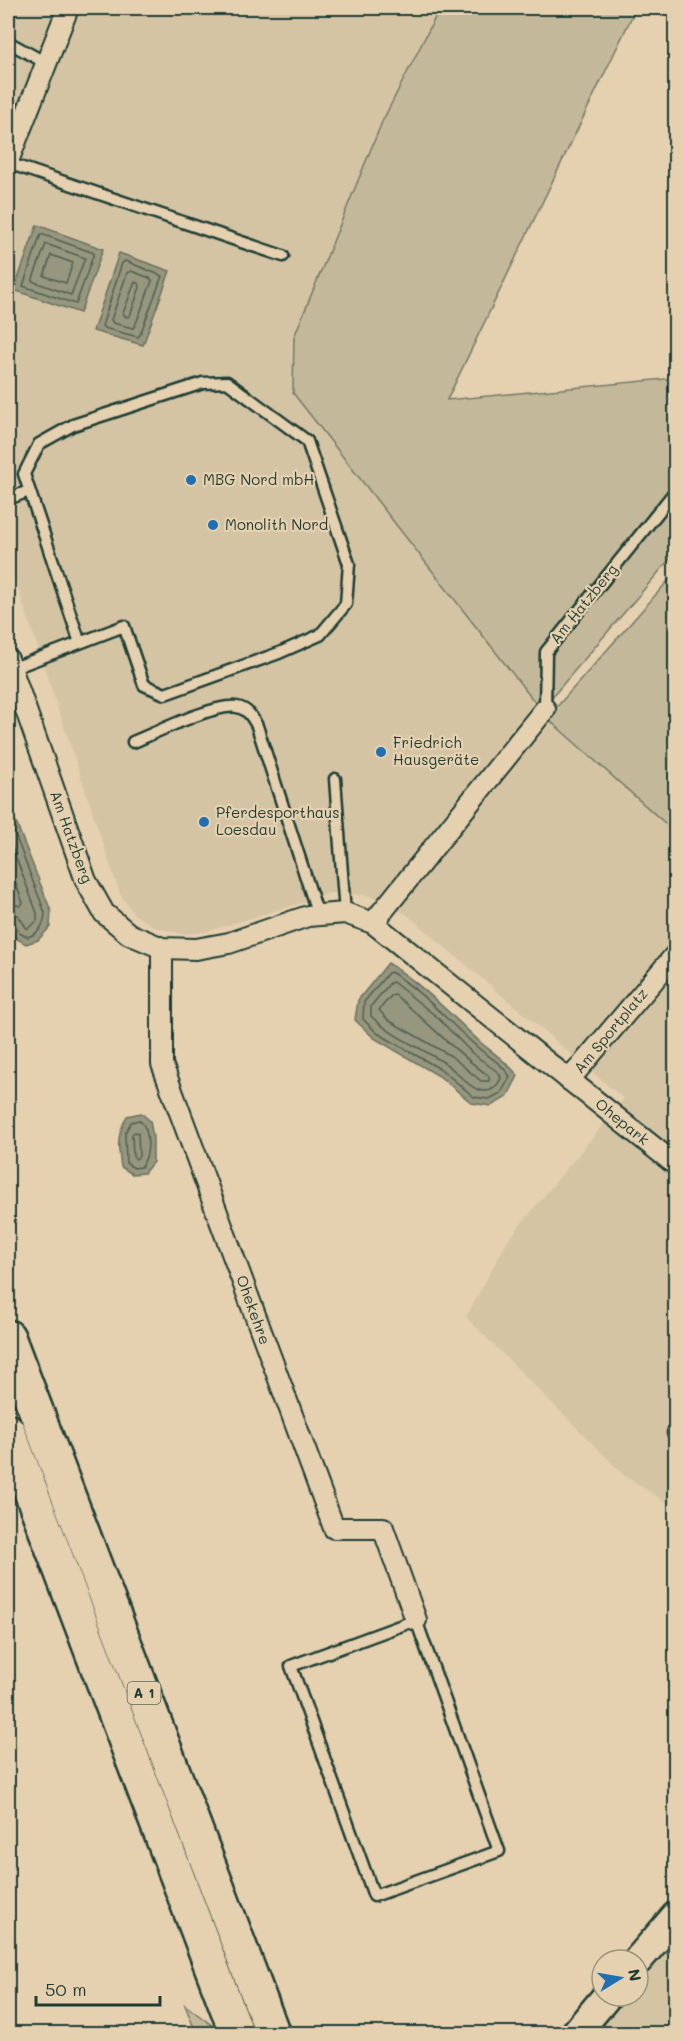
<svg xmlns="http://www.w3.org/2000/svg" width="683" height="2041" font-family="Mali,sans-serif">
<rect width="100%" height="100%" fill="#e5d0af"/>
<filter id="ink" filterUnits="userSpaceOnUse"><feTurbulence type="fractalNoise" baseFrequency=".0167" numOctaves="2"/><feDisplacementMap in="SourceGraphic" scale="12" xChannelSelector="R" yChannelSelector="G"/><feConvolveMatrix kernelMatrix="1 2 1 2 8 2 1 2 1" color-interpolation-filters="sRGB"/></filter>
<g filter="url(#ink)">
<g fill="#d4c4a4">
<path d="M8,8H440L382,122L294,337L293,393L547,718L675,832V1508L625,1476L466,1317L508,1240L624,1099L406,914L367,895L329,893L314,899L205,932L182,934L154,927L134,914L120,894L8,558Z"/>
<path d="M675,1916V2033L575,2034L607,1996H638V1960Z"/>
</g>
<g fill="#c4b89a" stroke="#727a67" stroke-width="1.5">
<path d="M440,8H636L447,400L675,378V553L541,710L293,393L294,337L382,122Z"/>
<path d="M675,573V832L547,718Z"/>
<path d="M185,2005L213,2026L216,2033H196Z"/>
</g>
<g fill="#97967e" stroke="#677260" stroke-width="1.5">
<path d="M37,225L103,249L80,313L14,290Z"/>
<path d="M119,253L170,271L143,345L93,331Z"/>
<path d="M8,802L51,911L50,927L38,940L26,944L14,937L8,919Z"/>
<path d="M388,963C423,985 450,1014 480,1042C494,1054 507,1061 518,1076L507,1097L491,1106L472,1103L439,1076L374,1038L355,1020L358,1000Z"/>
<path d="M141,1113L150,1121L153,1138V1162L144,1173L132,1174L121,1167C118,1145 116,1137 127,1116Z"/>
</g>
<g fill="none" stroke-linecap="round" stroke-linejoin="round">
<g stroke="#4f6152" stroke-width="1.5">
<path d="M41,234L94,253L76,304L23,286Z"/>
<path d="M46,244L85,258L71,295L32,281Z"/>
<path d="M51,255L73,263L66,283L44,276Z"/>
<path d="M126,261L162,276L140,335L138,337L104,328L102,326L122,263Z"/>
<path d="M131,271L150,278L152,281L135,326L133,328L113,323L111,320L127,273Z"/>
<path d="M135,282L139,284L140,287L130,316L126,317L123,313Z"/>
<path d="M8,816L45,913C44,925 40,933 28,937L19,933L14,921L8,920"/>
<path d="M8,837L37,913V921L27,929L18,915L8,912"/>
<path d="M8,862L23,903L20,906L8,903"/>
<path d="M391,972C423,992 448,1021 476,1046C488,1057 503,1063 510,1077L501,1093L489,1099L474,1097L442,1070L377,1033L363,1019L364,1002L388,973Z"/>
<path d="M393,982L437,1017L472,1053L499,1073L501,1078C497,1087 491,1094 479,1090C467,1087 457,1071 446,1064C421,1047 393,1038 371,1016V1006L390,983Z"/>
<path d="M395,995C427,1021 455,1052 489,1076V1081H481L451,1056L388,1020L379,1010L391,996Z"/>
<path d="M139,1120C151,1129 150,1156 141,1167L134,1168L126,1163L125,1133L131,1122Z"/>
<path d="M135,1132L138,1133L139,1156L136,1159L133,1157L132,1134Z"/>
</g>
<g stroke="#1f3d34" stroke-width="15">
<g id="lane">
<path d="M8,42L46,63"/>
<path d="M8,163L283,256"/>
<path d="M8,499L29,491"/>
<path d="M11,669L124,626L144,685L165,694L279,653L320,635L346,604L349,564L307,441L227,382L203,383L73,425L39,444L24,474L80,643"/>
<path d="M545,709L546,652L673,494"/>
<path d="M133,742C155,733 216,703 237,707C248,709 252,717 257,726L318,915"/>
<path d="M335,779L345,913"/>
<path d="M673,1433L676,1435"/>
<path d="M416,1620L499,1851L374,1896L291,1666Z"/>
</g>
</g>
<g stroke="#1f3d34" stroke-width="24">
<g id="street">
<path d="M8,161L68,8"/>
<path d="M8,659L86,881L104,913L129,934L162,948L196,949L229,943L308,916L345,913L373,923L676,1165"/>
<path d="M373,923L545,709"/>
<path d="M162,948V1064L334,1528H383L416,1620"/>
<path d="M569,1080L676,954"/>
</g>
</g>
<g stroke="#1f3d34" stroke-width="33">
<g id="secondary">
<path d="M638,1960L676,1916"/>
<path d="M575,2034L607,1996"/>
</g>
</g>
<g stroke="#1f3d34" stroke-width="38">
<g id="highway">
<path d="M8,1337L273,2034"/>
<path d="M8,1431L237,2034"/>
</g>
</g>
<use href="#lane" stroke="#e5d0af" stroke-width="10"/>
<use href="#street" stroke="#e5d0af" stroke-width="20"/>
<use href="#secondary" stroke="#e5d0af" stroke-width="28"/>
<use href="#highway" stroke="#e5d0af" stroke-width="33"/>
</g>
</g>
<g fill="#1f6fb2" stroke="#e5d0af" stroke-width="2">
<circle cx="191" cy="480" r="6"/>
<circle cx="213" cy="525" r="6"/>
<circle cx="381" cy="752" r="6"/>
<circle cx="204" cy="822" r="6"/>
</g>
<g text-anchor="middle" stroke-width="4.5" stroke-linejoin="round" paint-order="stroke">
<rect fill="#e5d0af" stroke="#5a6959" stroke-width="1.5" x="127.5" y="1682" width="33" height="22" rx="4.5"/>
<g font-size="14" font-weight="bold" fill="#1f3d34">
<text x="144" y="1698">A 1</text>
</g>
<g font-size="15" fill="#1f3d34" stroke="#e5d0af" text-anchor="start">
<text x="203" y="485">MBG Nord mbH</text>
<text x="225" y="530">Monolith Nord</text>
<text x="393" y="748">Friedrich<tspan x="393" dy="17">Hausgeräte</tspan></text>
<text x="216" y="818">Pferdesporthaus<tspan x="216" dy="17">Loesdau</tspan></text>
</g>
<g font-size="15" fill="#1f3d34" stroke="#e5d0af">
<text transform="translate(584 604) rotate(-51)" y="5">Am Hatzberg</text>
<text transform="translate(71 837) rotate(70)" y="5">Am Hatzberg</text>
<text transform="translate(611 1031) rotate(-50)" y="5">Am Sportplatz</text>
<text transform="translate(622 1122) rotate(39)" y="5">Ohepark</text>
<text transform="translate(253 1310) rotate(70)" y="5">Ohekehre</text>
</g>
</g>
<rect width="683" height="2041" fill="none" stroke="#e5d0af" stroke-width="30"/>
<rect x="15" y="15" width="653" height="2011" fill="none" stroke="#1f3d34" stroke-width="2" filter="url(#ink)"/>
<g transform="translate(620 1978) rotate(79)"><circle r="28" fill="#e5d0af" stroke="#96957e" stroke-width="1.5"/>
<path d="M0-4.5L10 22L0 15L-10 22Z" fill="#1f6fb2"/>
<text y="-9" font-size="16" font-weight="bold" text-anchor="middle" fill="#1f3d34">N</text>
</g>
<path d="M36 1996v9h124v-9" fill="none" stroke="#1f3d34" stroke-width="3"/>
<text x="45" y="1996" font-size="18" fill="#1f3d34" stroke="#e5d0af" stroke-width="4.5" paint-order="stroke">50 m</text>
</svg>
